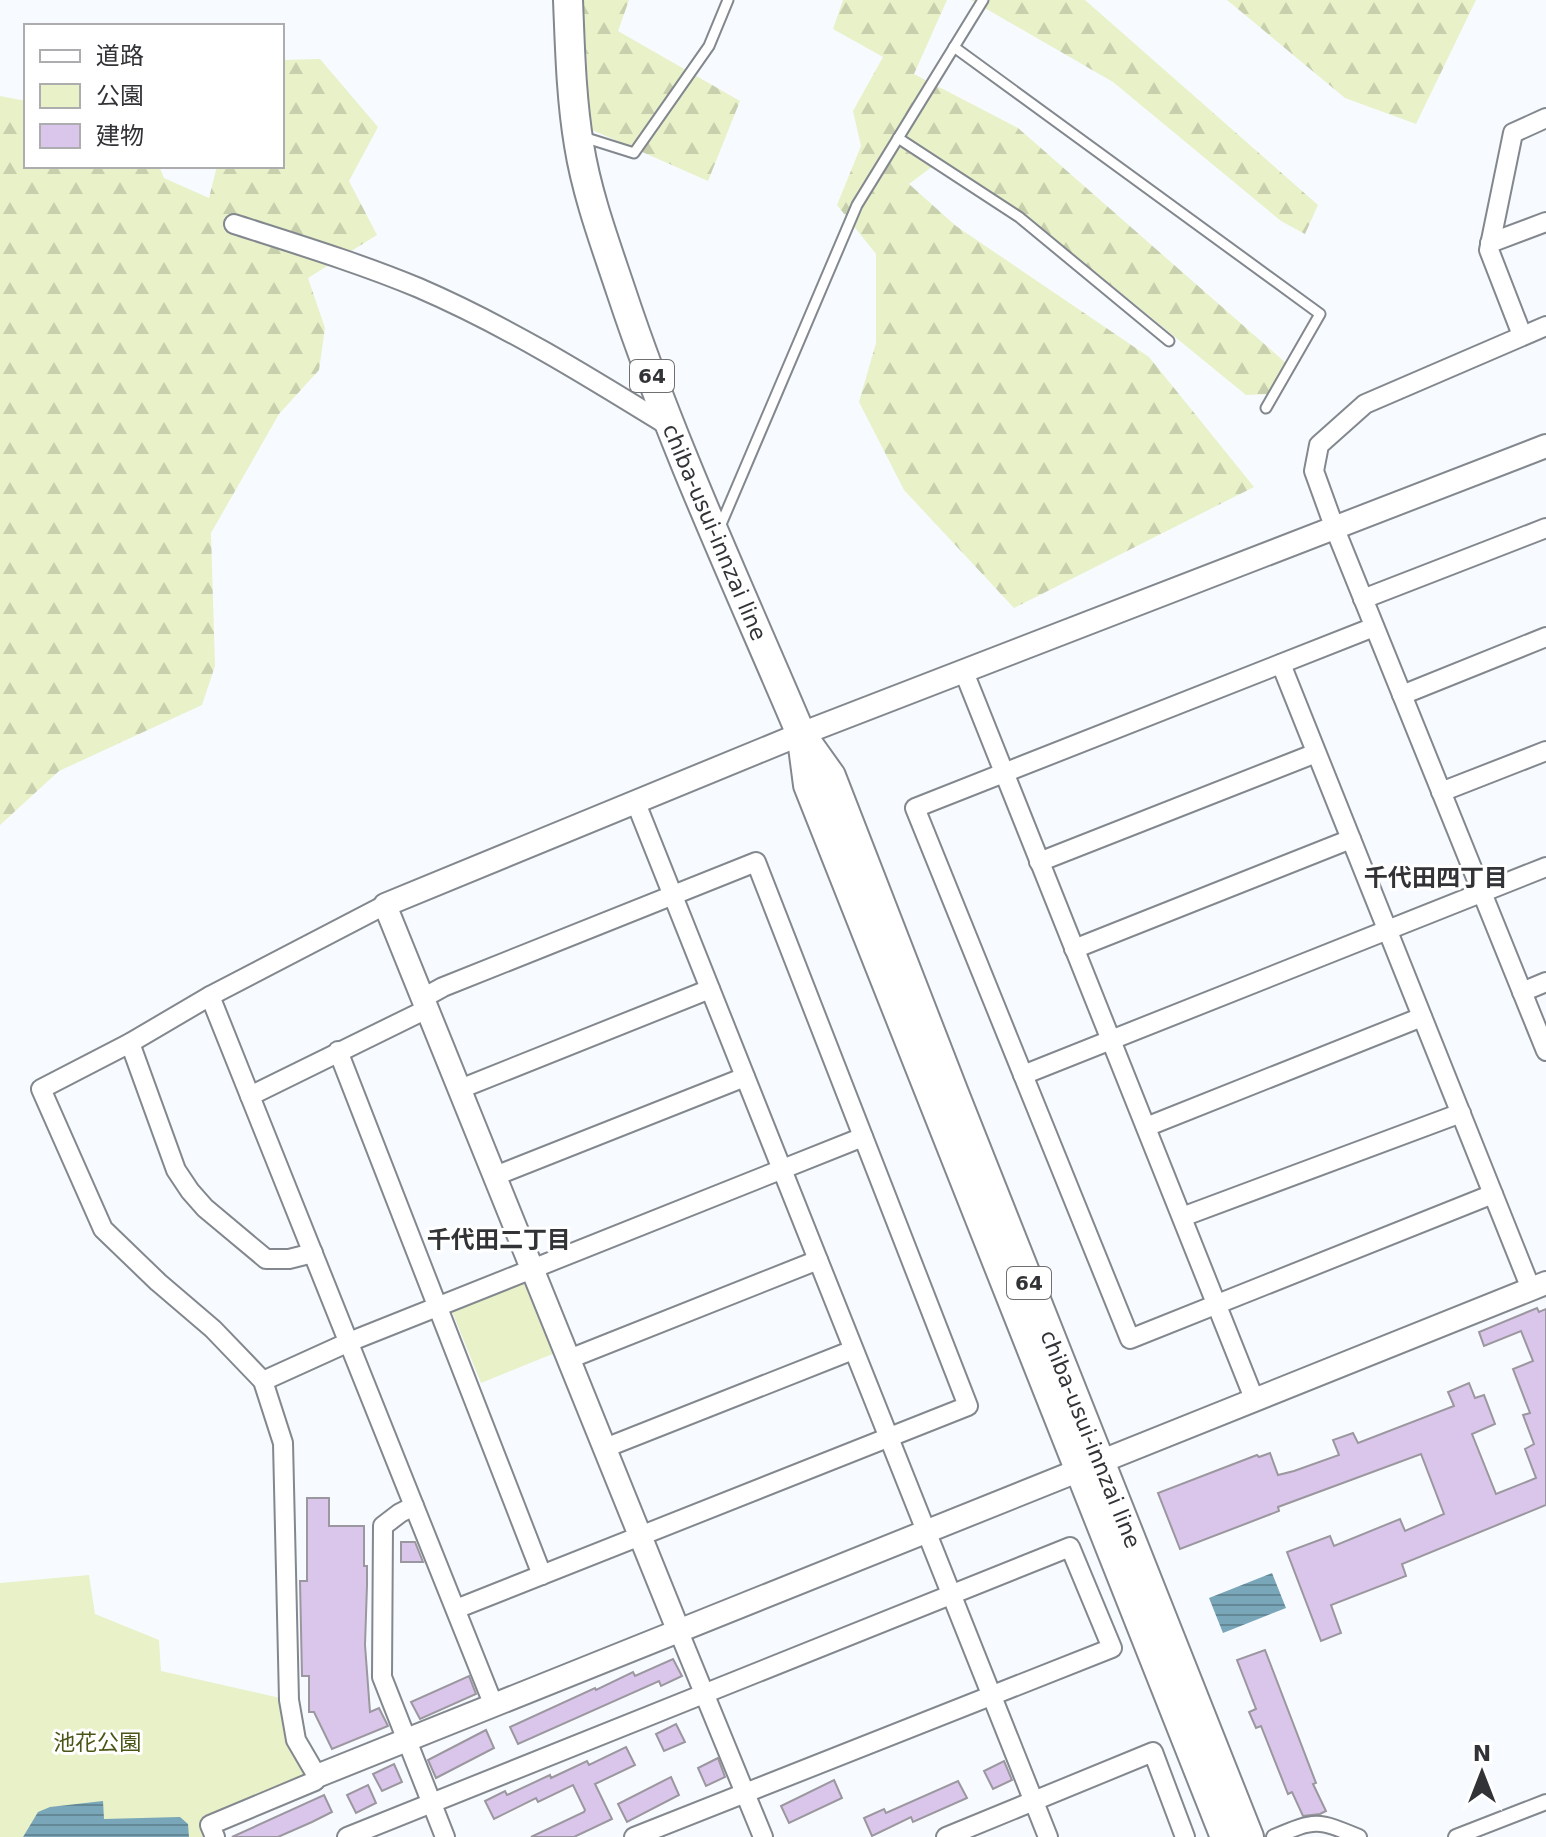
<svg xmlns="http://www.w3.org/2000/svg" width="1546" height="1837" font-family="'DejaVu Sans','Noto Sans JP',sans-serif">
<defs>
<pattern id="forest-firs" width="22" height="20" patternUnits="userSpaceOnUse" patternTransform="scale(2)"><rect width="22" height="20" fill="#e8f1c8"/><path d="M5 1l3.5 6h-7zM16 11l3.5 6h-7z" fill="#c7cfac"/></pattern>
<pattern id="water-rules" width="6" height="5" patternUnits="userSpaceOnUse" patternTransform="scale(2)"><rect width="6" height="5" fill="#79a6b8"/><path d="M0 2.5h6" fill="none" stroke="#648896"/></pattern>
</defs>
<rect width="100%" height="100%" fill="#f7fbff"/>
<g fill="#e8f1c8">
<path d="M525,1281L555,1353L481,1383L451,1309Z"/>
<path d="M89,1575L95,1614L159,1640L161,1671L289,1700L315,1781L221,1821L224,1837H0V1583Z"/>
</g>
<g fill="url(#forest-firs)">
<path d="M551,0H629L618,31L740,101L708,181L590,129L584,10Z"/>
<path d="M843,0H947L914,74L1018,128L1287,364L1268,394L1246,395L1099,275L941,160L909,184L956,226L1149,357L1254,487L1014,608L904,490L859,402L876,343V254L837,205L861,146L853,111L883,57L833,29Z"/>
<path d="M971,0H1085L1318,205L1305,234L1281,221L1113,82Z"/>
<path d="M1227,0H1476L1416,124L1345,98Z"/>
<path d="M320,59L378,127L349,181L377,235L308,278L325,328L319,370L279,414L211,533L215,666L202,705L59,771L0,825V96L26,101V166H159L164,178L209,198L217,166H282V60Z"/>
</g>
<g fill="url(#water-rules)">
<path d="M1272,1573L1286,1608L1223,1633L1209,1598Z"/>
<path d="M103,1801L104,1819L180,1817L188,1824L189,1837H23L38,1812L50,1807Z"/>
</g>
<g fill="#dac6eb" stroke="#9b979e" stroke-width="2">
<path d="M1537,1308L1539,1312L1546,1309V1505L1402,1564L1406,1576L1331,1605L1341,1633L1321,1641L1287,1552L1330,1536L1334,1546L1400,1519L1405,1531L1444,1514L1421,1454L1278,1507L1279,1511L1180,1549L1158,1493L1257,1455L1259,1457L1270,1453L1278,1475L1294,1471L1339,1455L1333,1440L1353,1433L1358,1443L1454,1406L1448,1392L1469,1383L1475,1398L1484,1395L1495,1424L1472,1434L1496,1494L1536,1478L1525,1449L1534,1444L1523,1415L1530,1413L1513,1369L1533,1361L1521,1331L1484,1346L1479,1332Z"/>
<path d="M307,1498H329V1526H364V1566H367V1585L365,1645L370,1712L379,1708L388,1726L332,1749L314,1712H309V1676H302L300,1581H307Z"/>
<path d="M401,1542H415L423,1562H401Z"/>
<path d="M1265,1650L1316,1783L1313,1784L1326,1811L1320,1814L1303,1816L1292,1792L1288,1794L1261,1726L1256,1728L1249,1712L1256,1709L1237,1660Z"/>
<path d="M673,1659L682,1676L661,1686L659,1681L518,1744L510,1727L595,1688L596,1690L633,1672L635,1676Z"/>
<path d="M469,1676L476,1694L420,1719L411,1702Z"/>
<path d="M676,1724L685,1742L664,1751L656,1734Z"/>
<path d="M486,1730L494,1748L436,1778L428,1760Z"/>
<path d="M626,1747L635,1765L595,1784L612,1819L574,1837H531L584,1812L585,1810L573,1785L538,1802L536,1798L494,1819L485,1801L505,1791L507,1795L550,1775L551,1778L587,1761L589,1765Z"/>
<path d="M718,1758L725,1777L706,1786L698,1768Z"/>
<path d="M1004,1761L1012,1780L993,1789L984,1771Z"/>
<path d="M394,1764L402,1782L382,1791L373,1774Z"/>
<path d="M671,1777L679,1795L627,1822L618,1804Z"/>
<path d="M834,1780L842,1798L789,1823L781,1806Z"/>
<path d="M958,1781L967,1798L913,1822L911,1817L872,1836L864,1818L884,1809L886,1813Z"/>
<path d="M368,1785L376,1803L356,1813L347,1795Z"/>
<path d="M324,1795L332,1812L312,1822L278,1837H232Z"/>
</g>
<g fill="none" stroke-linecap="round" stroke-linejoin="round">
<g stroke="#83888f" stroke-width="13">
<g id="service">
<path d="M954,47L1320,314L1266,408"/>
<path d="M580,136L634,153L709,46L728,0"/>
<path d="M898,138L1019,217L1169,341"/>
<path d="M719,529L857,205L983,0"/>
</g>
</g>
<g stroke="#83888f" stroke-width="18">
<g id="pedestrian">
<path d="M1274,1837C1316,1819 1318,1820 1359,1837"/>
<path d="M1456,1837L1546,1802"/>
</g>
</g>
<g stroke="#83888f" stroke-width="22">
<g id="minor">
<path d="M234,224C296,244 359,263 419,288C507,326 589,377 670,427"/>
<path d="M1490,243L1546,222"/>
<path d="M1546,326L1365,404L1319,445L1314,471L1335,529L1546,1051"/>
<path d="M1522,335L1489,250L1513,133L1546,118"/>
<path d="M1363,599L1546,528"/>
<path d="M1374,627L915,808L1130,1339L1493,1194"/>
<path d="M1281,664L1531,1289"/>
<path d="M964,672L1255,1401"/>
<path d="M1402,695L1546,637"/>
<path d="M1441,792L1546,751"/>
<path d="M636,803L1048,1837"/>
<path d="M1039,862L1316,753"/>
<path d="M1074,949L1351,839"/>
<path d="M1522,992L1546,982"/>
<path d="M210,996L494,1706"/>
<path d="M423,998L443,987L756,862L968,1406L456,1609"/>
<path d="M130,1043L176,1170L190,1191L205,1208L266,1259H289L313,1253"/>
<path d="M338,1051L542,1575"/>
<path d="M1023,1075L1546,867"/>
<path d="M460,1089L710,989"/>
<path d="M250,1096L427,1009"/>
<path d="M1146,1127L1422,1017"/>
<path d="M495,1176L745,1077"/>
<path d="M1182,1217L1461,1113"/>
<path d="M569,1359L818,1260"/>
<path d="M263,1381L349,1342L863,1137"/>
<path d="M605,1448L853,1350"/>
<path d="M414,1506L400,1513L383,1526L382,1677L445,1837"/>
<path d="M679,1632L763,1837"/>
<path d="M215,1837L210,1825L315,1781L317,1776L296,1740L289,1700L283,1443L263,1381L213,1329L158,1282L103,1229L41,1089L130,1043L210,996L385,905"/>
<path d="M347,1837L1070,1547L1112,1648L634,1837"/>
<path d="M946,1837L1153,1752L1185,1837"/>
</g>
</g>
<g stroke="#83888f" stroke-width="26">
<g id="tertiary">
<path d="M679,1632L385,905L801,734L1546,446"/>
<path d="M317,1776L1546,1283"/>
</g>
</g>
<g stroke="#83888f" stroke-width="32">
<g id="primary">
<path d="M568,0C570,48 571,97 579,145C587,195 605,243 621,291C671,442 739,588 801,734L831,776L954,1093L1249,1837"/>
<path d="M802,739L808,785L1225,1837"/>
</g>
</g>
<use href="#service" stroke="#fff" stroke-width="9"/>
<use href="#pedestrian" stroke="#fff" stroke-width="14"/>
<use href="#minor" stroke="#fff" stroke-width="18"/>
<use href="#tertiary" stroke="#fff" stroke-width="22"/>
<use href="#primary" stroke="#fff" stroke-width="28"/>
</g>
<g text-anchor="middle" stroke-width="6" stroke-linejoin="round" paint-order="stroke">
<g fill="#fff" stroke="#6f7072" stroke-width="2">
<rect x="630" y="360" width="44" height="32" rx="6"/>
<rect x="1007" y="1267" width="44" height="32" rx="6"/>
</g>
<g font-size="20" font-weight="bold" fill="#313336">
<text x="652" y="383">64</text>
<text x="1029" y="1290">64</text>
</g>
<g font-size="22" fill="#313336" stroke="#fff">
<text transform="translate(715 532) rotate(67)" y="8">chiba-usui-innzai line</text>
<text transform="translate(1091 1439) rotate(68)" y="8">chiba-usui-innzai line</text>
</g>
<g font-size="22" fill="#4b5516" stroke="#fff">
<text x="97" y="1750">池花公園</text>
</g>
<g font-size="24" font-weight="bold" fill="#313336" stroke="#fff">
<text x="1436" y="886">千代田四丁目</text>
<text x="499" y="1248">千代田二丁目</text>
</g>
</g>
<rect x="24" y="24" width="260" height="144" fill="#ffffff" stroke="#adadaf" stroke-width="2"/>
<rect x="40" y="50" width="40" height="12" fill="#ffffff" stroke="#adadaf" stroke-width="2"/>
<text x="96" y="64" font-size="24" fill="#313336">道路</text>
<rect x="40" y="84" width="40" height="24" fill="#e8f1c8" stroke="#adadaf" stroke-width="2"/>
<text x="96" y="104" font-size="24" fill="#313336">公園</text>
<rect x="40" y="124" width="40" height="24" fill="#dac6eb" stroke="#adadaf" stroke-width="2"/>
<text x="96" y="144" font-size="24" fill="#313336">建物</text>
<g transform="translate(1482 1773)" stroke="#ffffff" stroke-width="6" paint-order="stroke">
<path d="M0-6L14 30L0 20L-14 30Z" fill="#313336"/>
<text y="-12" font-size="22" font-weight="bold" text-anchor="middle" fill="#313336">N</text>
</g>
</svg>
